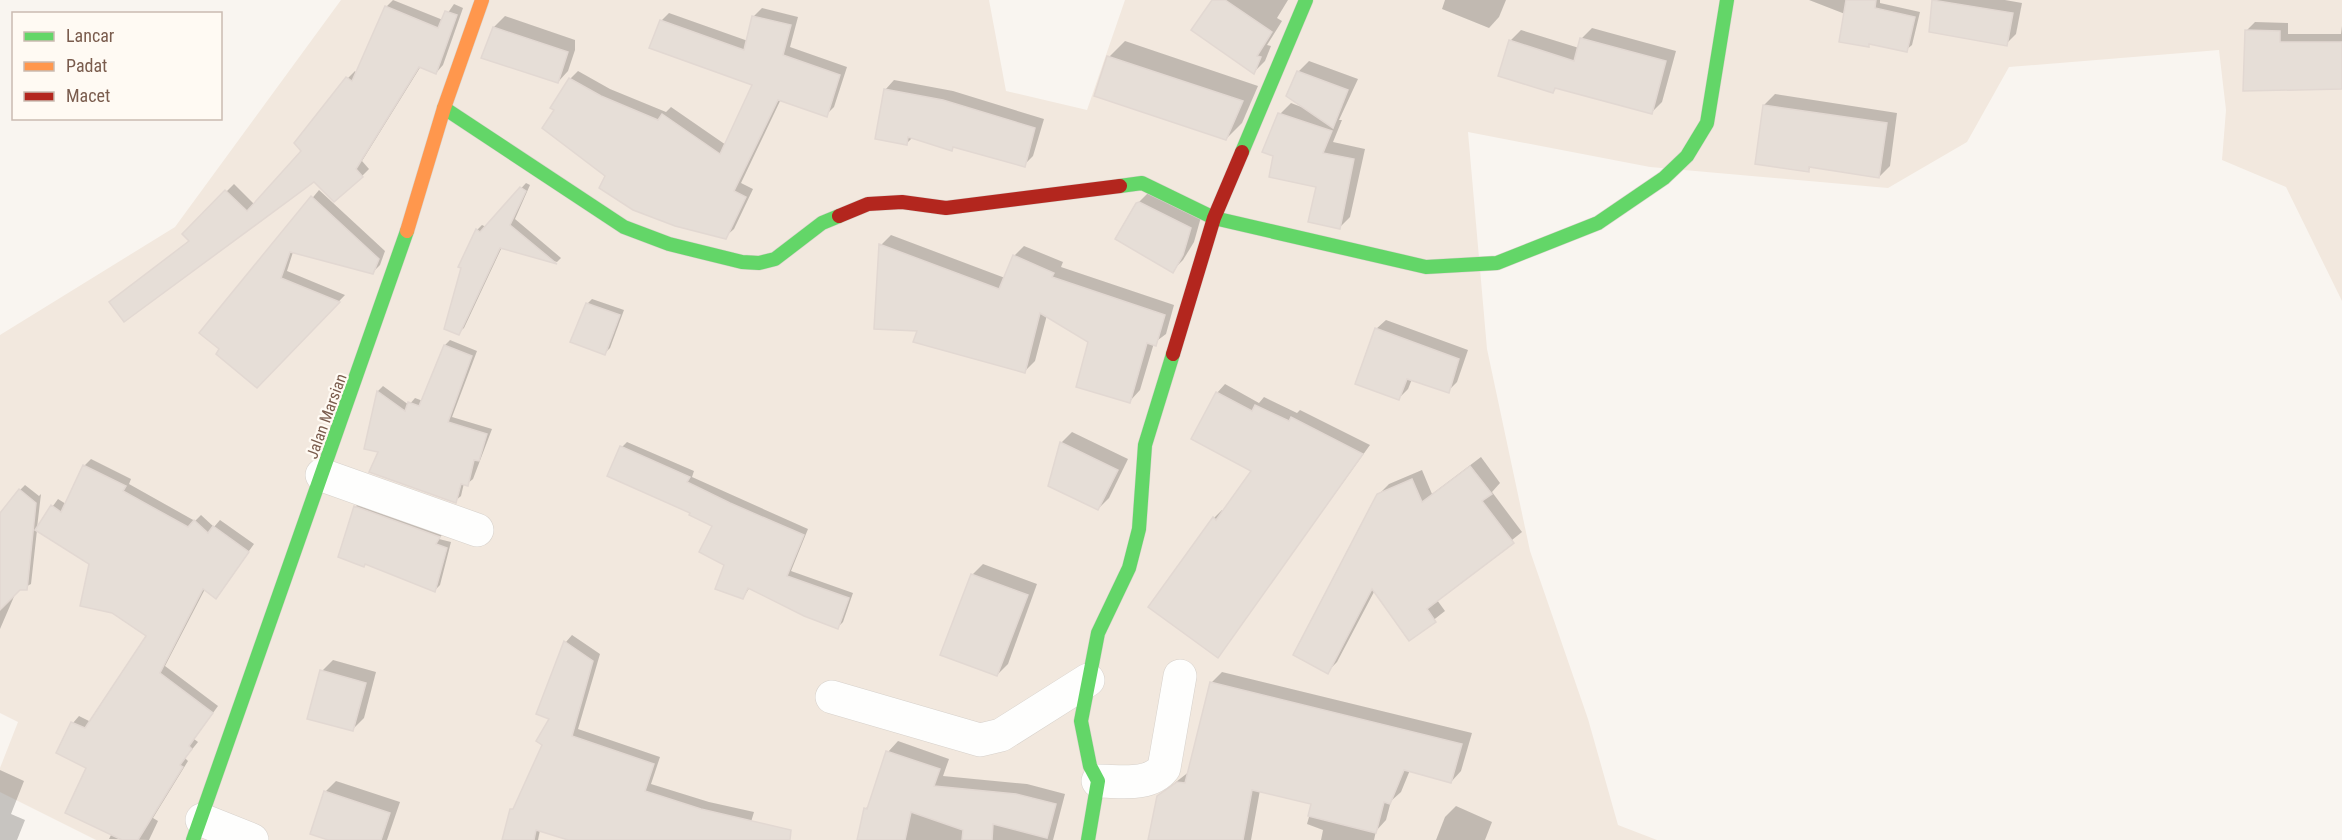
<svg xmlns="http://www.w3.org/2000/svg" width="2342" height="840" font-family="'Roboto Condensed',sans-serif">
<rect width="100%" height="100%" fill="#f9f5f0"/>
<path fill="#f2e8de" d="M341,0H989L1006,91L1087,110L1125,0H2342V301L2286,187L2222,160L2226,110L2219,50L2009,67L1967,142L1888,188L1650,167L1468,132L1487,349L1530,551L1588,719L1618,825L1657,840H96L0,792V768L18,722L0,713V335L175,227Z"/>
<g fill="#0003">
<path d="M393,0L443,20L454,4L463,8L443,65L436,73L421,66L362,161L369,169L362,176L315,180L111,302L190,240L184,234L234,184L255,205L303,151L348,78L355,71L357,73L386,7Z"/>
<path d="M1214,0H1288L1277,18L1282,21L1267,45L1271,46L1265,61L1254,72Z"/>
<path d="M1445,0H1506L1499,17L1489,28L1442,9Z"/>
<path d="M1809,0H1880V3L1920,12L1912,45L1906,50L1871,43L1868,46L1845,14Z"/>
<path d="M1934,0H2005L2022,3L2016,34L2006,44L1930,31Z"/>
<path d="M762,8L798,17L790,47L847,67L834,107L826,115L781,99L741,183L753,189L734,229L725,237L607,175L556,109L570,79L578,71L610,89L666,112L671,107L726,145L754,84L661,21L669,13L748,41L754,16Z"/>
<path d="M505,16L575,40V50L568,71L558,82L494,27Z"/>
<path d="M2255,22L2288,23V34H2341L2342,26V88L2246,31Z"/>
<path d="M1592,28L1676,51L1662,102L1651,113L1557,87L1553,92L1510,41L1521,30L1579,48L1581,39Z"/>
<path d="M1125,41L1258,86L1242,123L1226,139L1109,57Z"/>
<path d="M1309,61L1358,79L1339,120H1342L1333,142L1365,149L1350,217L1339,228L1280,114L1291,103L1304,108L1298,72Z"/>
<path d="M894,80L953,91L1044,119L1033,156L1024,165L913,137L907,143L885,90Z"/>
<path d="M1775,94L1897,113L1890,166L1879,177L1812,166L1808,170L1764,105Z"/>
<path d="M526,183L530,185L515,219L561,258L557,262L502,247L464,328L458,333L477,230L482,225L486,227Z"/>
<path d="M319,190L385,251L380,265L373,272L293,252L287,271L345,295L257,386L222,348L201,333Z"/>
<path d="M1148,193L1201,217L1194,242L1183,260L1172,271L1137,204Z"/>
<path d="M891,235L1005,278L1014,256L1024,246L1063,262L1061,267L1174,305L1166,334L1154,343L1140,390L1130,401L1090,341L1047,315L1035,361L1025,371L919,330L881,245Z"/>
<path d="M592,299L624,310L610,348L604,354L587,304Z"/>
<path d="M1386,320L1468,350L1457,382L1448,391L1412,379L1408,389L1399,398L1376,329Z"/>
<path d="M450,340L477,351L452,417L492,429L473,479L467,484L464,483L461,496L455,501L380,451L366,448L378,391L383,386L409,405L415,398L423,401L445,345Z"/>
<path d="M1225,384L1259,403L1264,397L1297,413L1300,410L1370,445L1218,656L1214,518L1222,510L1224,511L1253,470L1193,438L1217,393Z"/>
<path d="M1072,432L1128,459L1109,498L1098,509L1049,485L1061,443Z"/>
<path d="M627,442L694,471L692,477L808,529L791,571L853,593L843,622L838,627L750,587L743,598L726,564L714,526L692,513L622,447Z"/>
<path d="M1481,457L1500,483L1492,492L1522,532L1437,600L1445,611L1409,639L1375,590L1337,662L1327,672L1379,494L1389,484L1422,470L1432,494Z"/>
<path d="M91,459L131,479L129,484L195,521L201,515L214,527L220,520L254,544L216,597L205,589L165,666L218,706L194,739L198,742L185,758L188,761L153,818L158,821L149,840L109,839L112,833L88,767L58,753L73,723L79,716L91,722L148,635L91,564L37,530L31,584L16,592L0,629V538L20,490L25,485L39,496L41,494L37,528L58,499L66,504L85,465Z"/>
<path d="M360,502L444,532L439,539L451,542L440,585L435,590L355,507Z"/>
<path d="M983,564L1037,584L1008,664L997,675L972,575Z"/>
<path d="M572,635L600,654L578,729L660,757L651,784L709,802L754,812L751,822L772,840H573L540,830L538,840H504L512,810L517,804L544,745L566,642Z"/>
<path d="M333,660L376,672L364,718L353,729L322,671Z"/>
<path d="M1222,672L1472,733L1461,771L1451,782L1410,770L1401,792L1391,801L1386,820L1376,831L1374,840H1321L1323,830L1307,824L1313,803L1260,790L1251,840H1150L1158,796L1190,771L1211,683Z"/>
<path d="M898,741L949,759L943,776L1027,784L1065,794L1053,840H859L865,809L871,804L888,752Z"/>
<path d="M0,770L24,781L11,814L25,820L17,840H0Z"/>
<path d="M336,781L400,802L387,840H333L325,792Z"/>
<path d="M1456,806L1492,822L1485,840H1436L1445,817Z"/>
</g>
<g fill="#e6ded7" stroke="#e2d8d2" stroke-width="1.5">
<path d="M1212,0H1225L1272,32L1257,56L1261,57L1254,74L1191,30Z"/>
<path d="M1846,0H1876L1875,8L1915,17L1907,52L1869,44V47L1839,42Z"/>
<path d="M1932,0L2013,13L2007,46L1929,32Z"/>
<path d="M385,6L438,28L445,11L457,15L436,74L419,67L356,169L363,177L334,202L314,182L124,322L109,302L189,241L182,234L225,190L247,211L301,151L294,143L346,77L352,81Z"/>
<path d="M752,16L791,25L783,55L840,75L827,117L778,100L734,191L746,197L726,239L675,226L633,210L599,188L605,176L542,128L554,110L550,108L569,78L601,96L658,120L662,114L720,154L752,85L649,48L660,20L744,50Z"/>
<path d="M493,27L568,52L558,83L481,58Z"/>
<path d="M2245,30L2280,31V42H2342V89L2243,91Z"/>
<path d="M1580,38L1666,61L1652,114L1555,88L1553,93L1498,76L1509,40L1574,61Z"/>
<path d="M1107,56L1243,101L1226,140L1094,96Z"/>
<path d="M1297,71L1348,90L1333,128L1286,96Z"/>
<path d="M884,89L943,100L1035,128L1025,167L953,147L952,151L908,137L907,145L875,139Z"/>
<path d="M1763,105L1887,123L1879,178L1809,167V172L1755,164Z"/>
<path d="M1278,113L1332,131L1323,153L1354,159L1340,229L1308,222L1316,187L1269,177L1273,156L1262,152Z"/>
<path d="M520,187L526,191L510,225L557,264L500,248L459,335L444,329L461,268L458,267L476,229L480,232Z"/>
<path d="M311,196L379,259L373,274L290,252L281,278L340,302L257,388L216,354L219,349L199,333Z"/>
<path d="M1139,202L1191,228L1183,255L1173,273L1115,239L1136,203Z"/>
<path d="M879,244L999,289L1013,255L1054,273L1052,277L1165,315L1156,346L1147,343L1130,403L1076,387L1088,342L1040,313L1025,373L913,342L917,331L874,329Z"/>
<path d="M586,303L620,315L605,355L570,342Z"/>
<path d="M1375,328L1459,359L1449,393L1407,379L1399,400L1355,384Z"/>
<path d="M444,345L472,356L448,422L487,434L479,461L474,460L468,486L461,484L456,503L369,472L378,452L364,449L377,391L405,411L408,402L419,406Z"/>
<path d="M1216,392L1252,411L1255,405L1289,421L1291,417L1363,454L1218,658L1148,607L1213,517L1216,520L1251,471L1191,439Z"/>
<path d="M1060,442L1118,470L1098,510L1048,486Z"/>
<path d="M620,446L690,477L687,482L730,503L804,535L787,576L849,598L838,629L804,616L748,588L743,599L715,589L724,565L699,552L712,526L689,515L690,513L607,476Z"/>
<path d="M83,465L126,486L123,491L188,527L194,520L208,533L213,526L249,552L216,599L203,589L160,673L213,713L189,746L192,749L180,765L183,767L138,840H122L65,813L86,768L56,753L71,722L85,728L146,636L112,613L80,606L89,564L35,530L51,505L61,512Z"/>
<path d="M1470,466L1492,494L1482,501L1514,543L1427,609L1436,622L1409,641L1372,589L1328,674L1293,655L1377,494L1412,479L1422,502Z"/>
<path d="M19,489L36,503L27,590H20L0,610V513Z"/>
<path d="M354,506L440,537L436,544L447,548L435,592L365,564L364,567L338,557Z"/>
<path d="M971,574L1028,595L997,676L940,655Z"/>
<path d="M564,641L593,661L572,736L654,764L645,791L701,809L791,830L790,840H568L536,830L534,840H502L510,809H513L542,745L536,741L549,719L536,714Z"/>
<path d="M320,670L366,683L353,731L307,719Z"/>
<path d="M1210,682L1462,744L1451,783L1404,770L1390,804L1384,802L1376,833L1308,816L1311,804L1252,790L1243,840H1148L1157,796L1177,782L1185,783Z"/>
<path d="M886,751L940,769L934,786L1016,794L1056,804L1047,838L993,824L992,840H962L963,830L911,812L905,840H857L864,808L867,809Z"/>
<path d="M324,791L390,813L381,840H328L310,834Z"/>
</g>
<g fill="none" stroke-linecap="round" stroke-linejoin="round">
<g stroke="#d7d1cb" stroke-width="34">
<g id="street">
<path d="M322,475L477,530"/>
<path d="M832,697L980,740L1001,735L1088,680"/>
<path d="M1098,781C1120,781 1149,787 1164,768L1180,676"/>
<path d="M202,820L252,840"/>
</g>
</g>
<g stroke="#d9d2cb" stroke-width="15">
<g id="fast">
<path d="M444,108L624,227L669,244L742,262L759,263L775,259L822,223L839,216"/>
<path d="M1242,152L1306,0"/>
<path d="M1120,186L1142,183L1214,218L1426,267L1497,263L1598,223L1664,178L1687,156L1707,123L1727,0"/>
<path d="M193,840L407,231"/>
<path d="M1088,840L1098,781L1090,766L1081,721L1098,633L1129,568L1139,529L1145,445L1173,354"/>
</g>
</g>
<g stroke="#d9d2cb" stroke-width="15">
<path id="slow" d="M407,231L444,108L482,0"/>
</g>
<g stroke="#d9d2cb" stroke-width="15">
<g id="jam">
<path d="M839,216L868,204L902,202L946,208L1120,186"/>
<path d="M1173,354L1214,218L1242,152"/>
</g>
</g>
<use href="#street" stroke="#fefefd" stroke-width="33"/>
<use href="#fast" stroke="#63d668" stroke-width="14"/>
<use href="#slow" stroke="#ff974d" stroke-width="14"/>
<use href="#jam" stroke="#b3261e" stroke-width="14"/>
</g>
<g text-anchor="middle" stroke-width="4.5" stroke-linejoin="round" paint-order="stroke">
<g font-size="16" fill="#7a5c4d" stroke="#fffaf3">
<text transform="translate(326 416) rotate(-70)" y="6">Jalan Marsian</text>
</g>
</g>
<rect x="12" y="12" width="210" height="108" fill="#fffaf3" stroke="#cabbb1" stroke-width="1.5"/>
<rect x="24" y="32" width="30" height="9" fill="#63d668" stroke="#cabbb1" stroke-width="1.5"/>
<text x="66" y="42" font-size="18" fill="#7a5c4d">Lancar</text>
<rect x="24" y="62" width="30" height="9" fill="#ff974d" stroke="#cabbb1" stroke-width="1.5"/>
<text x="66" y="72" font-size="18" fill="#7a5c4d">Padat</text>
<rect x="24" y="92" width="30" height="9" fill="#b3261e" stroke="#cabbb1" stroke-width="1.5"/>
<text x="66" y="102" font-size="18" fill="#7a5c4d">Macet</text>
</svg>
